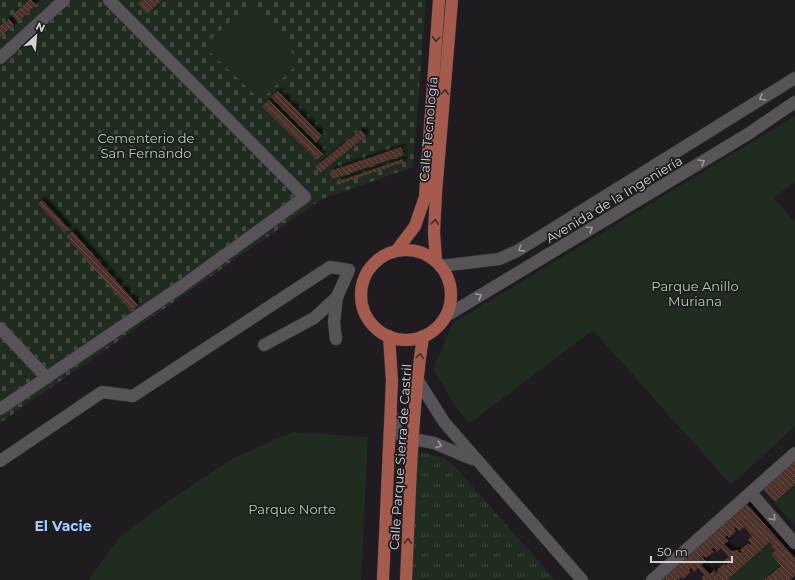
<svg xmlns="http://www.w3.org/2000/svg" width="795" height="580" font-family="Montserrat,sans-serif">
<defs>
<pattern id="grass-tufts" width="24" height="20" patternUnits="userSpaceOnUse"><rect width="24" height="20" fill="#202c1f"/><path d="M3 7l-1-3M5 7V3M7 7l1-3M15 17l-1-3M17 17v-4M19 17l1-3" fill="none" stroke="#404a3f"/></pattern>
<pattern id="cemetery-stones" width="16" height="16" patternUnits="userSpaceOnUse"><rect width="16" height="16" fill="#202c1f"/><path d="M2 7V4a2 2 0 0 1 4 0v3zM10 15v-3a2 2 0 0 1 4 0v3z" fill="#404a3f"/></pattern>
<pattern id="building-back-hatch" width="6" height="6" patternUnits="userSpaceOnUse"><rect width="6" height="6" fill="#4d312b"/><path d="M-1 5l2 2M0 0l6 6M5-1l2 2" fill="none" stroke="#664e49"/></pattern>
<filter id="shadow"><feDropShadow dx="3.5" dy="-3.5" stdDeviation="1" flood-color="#0009"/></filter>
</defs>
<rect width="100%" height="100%" fill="#1f1b20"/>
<path fill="url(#grass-tufts)" d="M426,453L445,458L459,471L555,580H413L412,454Z"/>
<path fill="url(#cemetery-stones)" d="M0,0H426L413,167L322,199L0,423Z"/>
<g fill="#202c1f">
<path d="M251,6L288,46L295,57L293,68L266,95L260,96L254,94L210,52L208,46L211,39L244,9Z"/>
<path d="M795,116V182L774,198L795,222V426L731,485L593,330L469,424L455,406L433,369L453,323Z"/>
<path d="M292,432L368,437L361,580H88L121,535L174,497L232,459Z"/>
<path d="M795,456V526L760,486Z"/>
<path d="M770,542L775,551L771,554L781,566L764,580H727Z"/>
</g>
<g fill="url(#building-back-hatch)" fill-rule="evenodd" filter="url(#shadow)">
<path d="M29,0H31L36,5L18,22L12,15Z"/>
<path d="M142,0H162L147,14L138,4Z"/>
<path d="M9,19L14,25L0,37V26Z"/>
<path d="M278,91L322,136L316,142L271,97Z"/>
<path d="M269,100L323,154L317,160L262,106Z"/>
<path d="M361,130L366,136L320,173L315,167Z"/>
<path d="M401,147L404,155L332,179L330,171Z"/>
<path d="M403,159L404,162L337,185L336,182Z"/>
<path d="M42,200L69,229L65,233L38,204Z"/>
<path d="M72,231L138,305L131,311L66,237Z"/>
<path d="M795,456V484L775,502L760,486Z"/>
<path d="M747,504L795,558V575L790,580H764L781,566L771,554L775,551L772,547L773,546L770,542L727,580H703L702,577L704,575L698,568L694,572L691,568L689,570L691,572L683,579L682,577L679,578L681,580H661ZM736,527L739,531L744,527L752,536L748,540L751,544L749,545L748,543L740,550L742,552L740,553L737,550L731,551L724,544L729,541L725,537L727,535L729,538L736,531L734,529ZM714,548L717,552L721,548L729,557L725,560L728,564L726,565L724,563L717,570V574L714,570L710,574L701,565L706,561L702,557L704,556L706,558L714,552L711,549Z"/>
</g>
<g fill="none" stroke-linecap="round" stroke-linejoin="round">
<g stroke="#39363a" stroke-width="13">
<g id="minor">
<path d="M0,58L64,0"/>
<path d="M441,266L499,259L517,251L795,78"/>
<path d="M446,316L748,134L795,102"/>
<path d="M0,328L47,378"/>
<path d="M336,339L334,322L337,297"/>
<path d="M417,379L444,422L582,580"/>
<path d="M0,409L182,286L305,197L109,0"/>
<path d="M391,413L394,425L402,437L434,443L472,459"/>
<path d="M0,461L102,392L133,396L330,267L349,270L337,297L314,318L264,345"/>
<path d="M751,493L795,543"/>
<path d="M652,580L795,453"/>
</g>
</g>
<g stroke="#39363a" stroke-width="13">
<g id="major">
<path d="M397,250L415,226L425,197L439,0"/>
<circle cx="406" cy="295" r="45"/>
<path d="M436,261L434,232L436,193L452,0"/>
<path d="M383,580L392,381L389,336"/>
<path d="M406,580C410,499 411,417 423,336"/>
</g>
</g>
<use href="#minor" stroke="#575358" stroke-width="12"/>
<use href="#major" stroke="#a45b4e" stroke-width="12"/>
</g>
<defs><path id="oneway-chevron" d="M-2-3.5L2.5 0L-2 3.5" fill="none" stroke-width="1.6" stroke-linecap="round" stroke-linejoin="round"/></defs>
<g stroke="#402b2c">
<use href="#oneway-chevron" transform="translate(436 39) rotate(95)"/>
<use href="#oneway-chevron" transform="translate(445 92) rotate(-85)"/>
<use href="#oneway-chevron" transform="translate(435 222) rotate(-87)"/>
<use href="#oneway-chevron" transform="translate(420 356) rotate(-82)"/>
<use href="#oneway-chevron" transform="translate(408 541) rotate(-87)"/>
</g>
<g stroke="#9b989c">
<use href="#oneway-chevron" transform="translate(762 98) rotate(148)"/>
<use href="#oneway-chevron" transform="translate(702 162) rotate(-31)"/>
<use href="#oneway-chevron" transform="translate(590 229) rotate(-31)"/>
<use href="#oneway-chevron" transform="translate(521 249) rotate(149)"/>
<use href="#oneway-chevron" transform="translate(479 296) rotate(-31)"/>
<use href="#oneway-chevron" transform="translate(439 445) rotate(18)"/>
<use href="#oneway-chevron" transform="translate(773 518) rotate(49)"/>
</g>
<g text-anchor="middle" stroke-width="3.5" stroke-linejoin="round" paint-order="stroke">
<g font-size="13" fill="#d3d0d3" stroke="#1f1b20">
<text transform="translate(428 129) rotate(-85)" y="5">Calle Tecnología</text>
<text transform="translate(614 199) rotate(-31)" y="5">Avenida de la Ingeniería</text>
<text transform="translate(400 457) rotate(-86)" y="5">Calle Parque Sierra de Castril</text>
</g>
<g font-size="13" fill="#abd3a8" stroke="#1f1b20">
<text x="146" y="143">Cementerio de<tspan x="146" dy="15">San Fernando</tspan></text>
<text x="695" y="291">Parque Anillo<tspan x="695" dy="15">Muriana</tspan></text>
<text x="292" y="514">Parque Norte</text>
</g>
<g font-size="14" font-weight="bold" fill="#a1cefb" stroke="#1f1b20">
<text x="63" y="531">El Vacie</text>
</g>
</g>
<g transform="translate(36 36) rotate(26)" stroke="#1f1b20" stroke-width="3" paint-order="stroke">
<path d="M0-3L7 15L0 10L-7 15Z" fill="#d3d0d3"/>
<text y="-6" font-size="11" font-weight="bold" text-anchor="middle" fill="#d3d0d3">N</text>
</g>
<path d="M651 556v6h81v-6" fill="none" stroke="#d3d0d3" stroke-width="2"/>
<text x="657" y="556" font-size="12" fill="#d3d0d3" stroke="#1f1b20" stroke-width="3" paint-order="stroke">50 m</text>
</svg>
